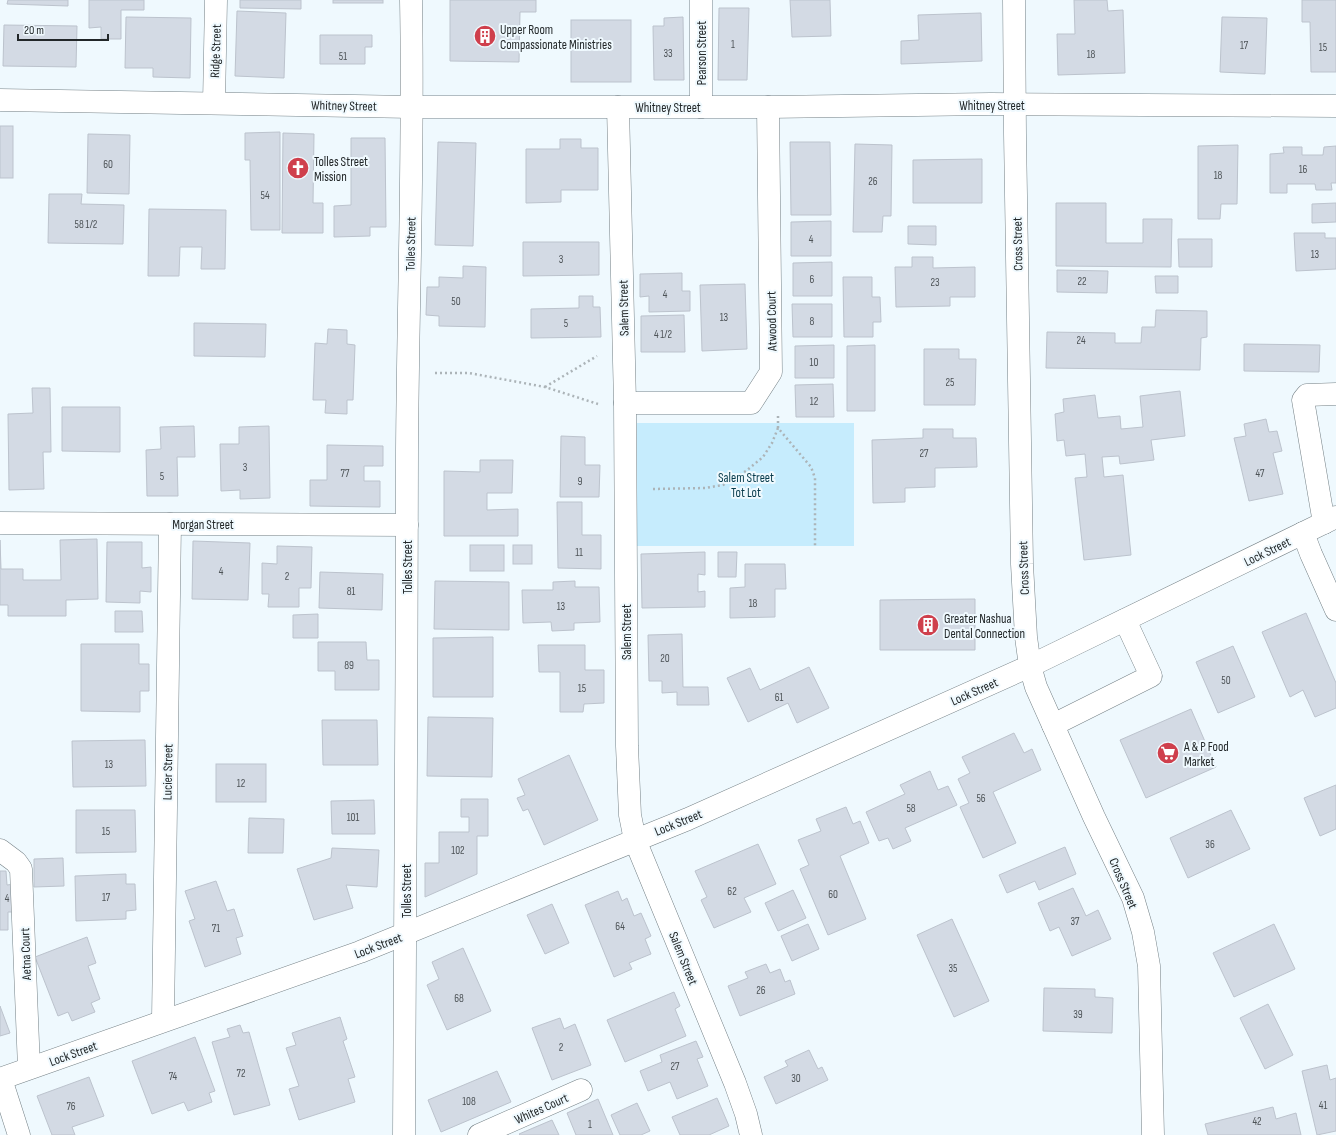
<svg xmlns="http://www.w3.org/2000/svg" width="1336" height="1135" font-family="'Sofia Sans Condensed',sans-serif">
<rect width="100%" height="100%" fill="#eff9fe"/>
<rect fill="#c6ecfd" x="637" y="423" width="217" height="123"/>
<g fill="#d3dae4" stroke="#bcc3cd">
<path d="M8,0H68V6L7,4Z"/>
<path d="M89,0H144V10H121V39H101V27L89,28Z"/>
<path d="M240,0H301V9L240,8Z"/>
<rect x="333" y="0" width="50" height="3"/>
<path d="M450,0H536V12H520L519,62L450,61Z"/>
<path d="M790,0H830L831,36L792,37Z"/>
<path d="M1074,0H1107L1108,11L1123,10L1125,73L1058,75L1057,34H1075Z"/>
<path d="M1302,0H1336V72H1311L1310,22H1302Z"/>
<path d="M719,8H749L747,80H718Z"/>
<path d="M237,11L286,13L284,78L235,76Z"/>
<path d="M981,13L982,61L901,64V41L919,40L918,15Z"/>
<path d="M126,17L191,18L190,78L153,77V68H125Z"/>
<path d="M683,17L684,80H654L653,26H664V18Z"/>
<path d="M1222,17L1267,18L1265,74L1220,72Z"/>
<rect x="571" y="20" width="60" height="62"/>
<path d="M4,25L77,26L76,67L3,66Z"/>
<path d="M320,35H372V47H365V64H320Z"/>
<rect x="0" y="126" width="13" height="52"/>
<path d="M280,132V230H251L250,160H245V133Z"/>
<path d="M283,133L314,134L313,203H323V233H282Z"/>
<path d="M88,134L130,135L129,194L87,193Z"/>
<path d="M351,138H385L386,227H370V236L334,237V206L351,205Z"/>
<path d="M560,139H581V148H598V190H561V202L526,203V149H560Z"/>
<path d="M438,142L476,143L473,246L435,245Z"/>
<path d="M790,142H830L831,215H791Z"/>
<path d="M855,144L892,145L891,216H883L882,232H853Z"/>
<path d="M1238,145L1237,204H1221L1220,219H1198V146Z"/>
<path d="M1336,146V183H1331L1332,190H1316L1315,184H1287V193H1270V154L1284,153L1283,147H1302V155H1323L1324,147Z"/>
<path d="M982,159V203H913V160Z"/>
<path d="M49,194H82L81,204L124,205L123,244L48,243Z"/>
<path d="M1056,203H1106V243H1143V219H1172L1171,267L1056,266Z"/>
<path d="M1336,203V222L1312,223V204Z"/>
<path d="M149,209L226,210L225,269H201L202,247H180L179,276H148Z"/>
<path d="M831,221V256H791V222Z"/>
<path d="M908,226H936V245L908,244Z"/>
<path d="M1294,233H1325V238H1336V269L1296,271Z"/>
<path d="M1178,239H1212V267H1179Z"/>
<path d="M523,242H599V275L523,276Z"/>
<path d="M912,257H933V268L975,267V297H950V306L896,307L895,267H912Z"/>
<path d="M832,262V296H793V263Z"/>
<path d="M463,266L486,267L485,327L439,326V316L426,315L427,287H439V277L463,278Z"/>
<path d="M1057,270L1108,271L1107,293L1057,292Z"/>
<path d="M682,273V291H690V311L649,312V296L640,297V274Z"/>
<path d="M1155,276H1178V293H1156Z"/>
<path d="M843,277H872V297H880L881,322H873V337H844Z"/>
<path d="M745,284L747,349L702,351L700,285Z"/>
<path d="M579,296H593V307H600L601,337L531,338V309L579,308Z"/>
<path d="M792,304H832V337H793Z"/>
<path d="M1156,310L1207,311V337L1201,338L1200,370L1046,368L1047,332L1115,333V343H1141L1142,327H1155Z"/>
<path d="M684,315L685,352H641V316Z"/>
<path d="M194,323L266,324L265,357L194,356Z"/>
<path d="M328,329L347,330V344L355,345L353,400H347V414L325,413L326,400H313L315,343L327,344Z"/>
<path d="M1244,344L1320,345L1319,372L1244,371Z"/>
<path d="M834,345V378H795V346Z"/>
<path d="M875,345V411H847V346Z"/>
<path d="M924,349H959V359H976L975,405H924Z"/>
<path d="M833,384L834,417H796L795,385Z"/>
<path d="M32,388H50L51,452H43L44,489L9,490L8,414L33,413Z"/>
<path d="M1180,391L1185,436L1151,440L1154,460L1120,464L1119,456L1102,457L1104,477L1123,475L1131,555L1084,560L1075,478L1087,477L1085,454L1066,456L1064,440L1057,441L1055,414L1064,412L1063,399L1095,395L1098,418L1120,416L1121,429L1143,427L1140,396Z"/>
<path d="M62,407H120V452L62,451Z"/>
<path d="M1266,419L1269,432L1277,431L1282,451L1273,453L1283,494L1249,501L1234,438L1246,436L1244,424Z"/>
<path d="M194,426L195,457H177L178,496H147L146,450L161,449L160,427Z"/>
<path d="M269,426L270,498L240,499V490L221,491L220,444H239V427Z"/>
<path d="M923,429H953V438H976L977,467L935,468V487L905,488V502L873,503L872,440L923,438Z"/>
<path d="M561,436L585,437V465H600L599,497H560Z"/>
<path d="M327,445L383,446V466H364V481H380V507L310,506V480H327Z"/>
<path d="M480,460H513L512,493H487V510L518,509V536H444V471L480,472Z"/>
<path d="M557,502H582V535H601V569L558,568Z"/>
<path d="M97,539L98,599L66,600V616H8V605H0V540L1,569H23V580H61L60,540Z"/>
<path d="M193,541L250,543L248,600L192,599Z"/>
<path d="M107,542H142V568L151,567V592L140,591V603L106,602Z"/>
<rect x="470" y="545" width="34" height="26"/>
<rect x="513" y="545" width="19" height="19"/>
<path d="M277,546L312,547L311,588H299V607H268L269,594H262V563L277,564Z"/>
<path d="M705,552V575L698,574V592L705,591V607L642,608L641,554Z"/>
<path d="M718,552H737L736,577H718Z"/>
<path d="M745,564H785L786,589H775V617L730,618V588L745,587Z"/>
<path d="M320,572L383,574L382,610L319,608Z"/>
<path d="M435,581L509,582V630L434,629Z"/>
<path d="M575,581V587H599L600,622L574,623V630L552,631L551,622L523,623L522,590H553V582Z"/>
<path d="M975,599V650H880V600Z"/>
<path d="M115,611H142L143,632H115Z"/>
<path d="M1306,613L1336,683V708L1315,717L1303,690L1290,697L1262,632Z"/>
<path d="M318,614V638H293V615Z"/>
<path d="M682,634L683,687H708L709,705H677V692L662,693V681H649L648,635Z"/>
<path d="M493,637V697H433V638Z"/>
<path d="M318,642H366L367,660H379V690H335V671H318Z"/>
<path d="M81,644H139V664H149V691H140V712L81,711Z"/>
<path d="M538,645H585V670H604V703L584,704L583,712H560V672H539Z"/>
<path d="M1233,646L1255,697L1218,713L1196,662Z"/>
<path d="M809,667L829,708L797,723L788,703L748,722L727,678L750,668L760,690Z"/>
<path d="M1191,709L1216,767L1146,798L1120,740Z"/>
<path d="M428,717L493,718L492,777L427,776Z"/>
<path d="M322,720H377L378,765H323Z"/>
<path d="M1014,733L1024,753L1032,749L1041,770L993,792L1016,843L983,858L960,807L969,803L958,779L970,773L962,757Z"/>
<path d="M145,740L146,786L73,787L72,741Z"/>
<path d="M569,755L598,820L544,845L528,809L523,811L517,798L525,795L518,779Z"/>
<rect x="216" y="764" width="50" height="38"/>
<path d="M930,771L938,790L948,786L957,805L905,828L911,841L893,849L888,838L879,841L866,812L905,794L900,785Z"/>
<path d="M1336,785V829L1320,836L1304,798Z"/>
<path d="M461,799H488V836H477V874L425,897V863H439V832H469V817H461Z"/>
<path d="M374,800L375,834H332L331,801Z"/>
<path d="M846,807L853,824L860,821L869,843L840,856L866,919L828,935L800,869L809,865L798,840L821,831L816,819Z"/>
<path d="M76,810H135L136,852L76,853Z"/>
<path d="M1231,810L1250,849L1188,878L1170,838Z"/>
<path d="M249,818L284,819L283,853H248Z"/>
<path d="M758,844L776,884L744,898L751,912L714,928L701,900L707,897L695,871Z"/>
<path d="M1065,847L1076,874L1039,890L1035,881L1007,893L999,875Z"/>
<path d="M332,848L379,850L377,887L346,885L353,908L314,920L297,869L331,858Z"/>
<path d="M63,858L64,886L34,887V859Z"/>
<path d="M0,871H6L7,885L15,884V912H8V930H0Z"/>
<path d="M126,874V884H135L136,910L126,911V919L76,921L75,876Z"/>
<path d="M216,881L227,911L234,909L243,936L236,938L241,954L205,967L189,921L195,919L185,891Z"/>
<path d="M1073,888L1086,916L1098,910L1111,939L1072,956L1059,927L1050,931L1038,903Z"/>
<path d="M793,890L806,918L778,931L765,903Z"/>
<path d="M618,891L622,901L627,898L634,916L641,913L651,936L645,939L651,954L629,963L632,969L614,977L585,905Z"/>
<path d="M552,904L569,943L545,954L527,915Z"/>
<path d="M952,919L989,1001L954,1017L917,935Z"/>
<path d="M808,924L819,949L792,961L781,936Z"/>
<path d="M1274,924L1295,969L1234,997L1213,953Z"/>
<path d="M87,937L96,963L88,966L100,999L91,1003L95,1012L72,1021L68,1012L58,1016L35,957Z"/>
<path d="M463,948L491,1011L447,1030L427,985L439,979L432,962Z"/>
<path d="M766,964L770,973L780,969L785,982L790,980L795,994L740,1016L728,986L748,978L745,972Z"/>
<path d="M1044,988L1095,989V997L1113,998L1112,1033L1043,1031Z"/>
<path d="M674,992L680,1006L675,1009L686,1036L625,1062L607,1020Z"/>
<path d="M1268,1004L1293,1055L1265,1069L1240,1018Z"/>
<path d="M0,1006L10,1033L0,1036Z"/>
<path d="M340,1017L347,1039L343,1041L355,1077L348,1079L355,1102L299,1120L289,1089L299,1086L286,1048L296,1045L292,1033Z"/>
<path d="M560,1018L564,1029L575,1024L591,1065L552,1080L532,1028Z"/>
<path d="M240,1025L243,1033L249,1032L270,1105L234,1115L212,1042L230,1037L227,1029Z"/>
<path d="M195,1037L215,1091L209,1093L212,1102L188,1111L184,1102L152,1114L132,1061Z"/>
<path d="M696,1041L703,1057L697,1059L708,1086L677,1099L670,1082L648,1091L640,1071L662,1062L660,1055Z"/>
<path d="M809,1050L818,1069L822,1067L828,1080L776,1104L764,1077L788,1066L785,1061Z"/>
<path d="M1327,1065L1330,1080L1336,1078V1131L1317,1135L1302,1071Z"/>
<path d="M497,1071L511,1102L441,1132L428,1100Z"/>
<path d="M89,1077L104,1116L72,1127L75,1135H52L37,1096Z"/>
<path d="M717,1098L729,1126L709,1135H680L672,1117Z"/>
<path d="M598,1099L613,1135H576L567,1113Z"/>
<path d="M637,1103L650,1131L641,1135H620L611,1115Z"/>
<path d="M1273,1107L1276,1119L1296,1113L1301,1135H1208L1205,1124Z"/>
<path d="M552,1120L559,1135H520L519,1134Z"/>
</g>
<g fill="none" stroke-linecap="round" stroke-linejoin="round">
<g stroke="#768287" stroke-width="23">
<g id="minor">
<path d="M701,0V107"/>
<path d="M1014,0L1015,134L1022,564L1026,637L1030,666L1036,687L1094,817L1133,898L1143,932L1149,966L1153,1135"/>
<path d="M0,100L412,107H768L991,104L1336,106"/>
<path d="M214,103L216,0"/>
<path d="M618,107L625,403L627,746L630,815L635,840L735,1083L746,1114L751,1135"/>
<path d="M625,403H751L771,372L768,107"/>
<path d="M0,523L407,525"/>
<path d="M1324,523L1303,400L1307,395L1336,394"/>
<path d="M1303,533L1311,554L1336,610"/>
<path d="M1053,725L1151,676L1125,620"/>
<path d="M0,850L16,862L21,869L29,1068"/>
<path d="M163,1020L170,524"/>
<path d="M0,1079L360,952L688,819L1030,666L1336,517"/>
<path d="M1,1079L19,1135"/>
<path d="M404,1135C407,907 406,679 407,451C408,300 414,150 411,0"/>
<path d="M479,1135L581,1090"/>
</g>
</g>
<g stroke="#acb4b8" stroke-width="2.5" stroke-dasharray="2 3" stroke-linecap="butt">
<path d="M435,373H469L545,387L598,404"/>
<path d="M545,387L597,356"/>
<path d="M778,416V428L811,467L815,478V546"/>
<path d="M653,489L705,488L723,485L746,471L763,457L772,443L778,428"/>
</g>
<use href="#minor" stroke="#fff" stroke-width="22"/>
</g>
<defs>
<g id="building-disc" transform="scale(1.15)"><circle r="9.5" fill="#cf3f4c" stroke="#eff9fe"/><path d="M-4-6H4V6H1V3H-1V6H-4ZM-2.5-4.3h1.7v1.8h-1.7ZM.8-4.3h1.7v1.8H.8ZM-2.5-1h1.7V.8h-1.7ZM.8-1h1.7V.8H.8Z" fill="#fff"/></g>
<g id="church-disc" transform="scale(1.15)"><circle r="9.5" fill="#cf3f4c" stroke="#eff9fe"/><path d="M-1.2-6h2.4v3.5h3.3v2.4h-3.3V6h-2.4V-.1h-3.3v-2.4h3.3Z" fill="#fff"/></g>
<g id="supermarket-disc" transform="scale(1.15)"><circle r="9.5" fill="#cf3f4c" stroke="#eff9fe"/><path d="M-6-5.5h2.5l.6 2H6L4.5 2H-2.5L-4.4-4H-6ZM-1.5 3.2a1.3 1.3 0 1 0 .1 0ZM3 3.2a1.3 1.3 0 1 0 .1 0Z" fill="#fff"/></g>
</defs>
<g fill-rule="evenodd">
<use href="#building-disc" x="485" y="36"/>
<use href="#church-disc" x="298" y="168"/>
<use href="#building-disc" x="928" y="625"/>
<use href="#supermarket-disc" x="1168" y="753"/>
</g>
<g text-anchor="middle" stroke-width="4" stroke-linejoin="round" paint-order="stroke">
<g font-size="11" fill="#4e5458">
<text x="733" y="48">1</text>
<text x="1244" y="49">17</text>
<text x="1323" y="51">15</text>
<text x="668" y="57">33</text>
<text x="1091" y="58">18</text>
<text x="343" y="60">51</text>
<text x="108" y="168">60</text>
<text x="1303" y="173">16</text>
<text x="1218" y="179">18</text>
<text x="873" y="185">26</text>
<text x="265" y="199">54</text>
<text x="86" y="228">58 1/2</text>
<text x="811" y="243">4</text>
<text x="1315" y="258">13</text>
<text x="561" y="263">3</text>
<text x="812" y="283">6</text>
<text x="1082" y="285">22</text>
<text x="935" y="286">23</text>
<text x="665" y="298">4</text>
<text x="456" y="305">50</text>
<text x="724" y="321">13</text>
<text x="812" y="325">8</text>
<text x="566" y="327">5</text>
<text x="663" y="338">4 1/2</text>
<text x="1081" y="344">24</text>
<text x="814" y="366">10</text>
<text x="950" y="386">25</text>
<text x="814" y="405">12</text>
<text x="924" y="457">27</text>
<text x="245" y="471">3</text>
<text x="345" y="477">77</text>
<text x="1260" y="477">47</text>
<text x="162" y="480">5</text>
<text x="580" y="485">9</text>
<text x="579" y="556">11</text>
<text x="221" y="575">4</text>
<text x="287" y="580">2</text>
<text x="351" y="595">81</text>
<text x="753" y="607">18</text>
<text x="561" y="610">13</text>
<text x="665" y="662">20</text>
<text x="349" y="669">89</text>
<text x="1226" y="684">50</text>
<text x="582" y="692">15</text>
<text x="779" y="701">61</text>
<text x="109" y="768">13</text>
<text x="241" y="787">12</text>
<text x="981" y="802">56</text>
<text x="911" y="812">58</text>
<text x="353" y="821">101</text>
<text x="106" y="835">15</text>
<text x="1210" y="848">36</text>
<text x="458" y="854">102</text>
<text x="732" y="895">62</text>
<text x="833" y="898">60</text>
<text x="106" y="901">17</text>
<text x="7" y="902">4</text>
<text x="1075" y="925">37</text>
<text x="620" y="930">64</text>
<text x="216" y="932">71</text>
<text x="953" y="972">35</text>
<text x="761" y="994">26</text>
<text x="459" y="1002">68</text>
<text x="1078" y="1018">39</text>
<text x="561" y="1051">2</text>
<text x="675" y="1070">27</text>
<text x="241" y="1077">72</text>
<text x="173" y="1080">74</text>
<text x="796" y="1082">30</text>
<text x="469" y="1105">108</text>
<text x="1323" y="1109">41</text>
<text x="71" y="1110">76</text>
<text x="1257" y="1125">42</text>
<text x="590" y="1128">1</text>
</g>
<g font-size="13" fill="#222729" stroke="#eff9fe" text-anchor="start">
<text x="500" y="34">Upper Room<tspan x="500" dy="15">Compassionate Ministries</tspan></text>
<text x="314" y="166">Tolles Street<tspan x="314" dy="15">Mission</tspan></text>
<text x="944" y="623">Greater Nashua<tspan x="944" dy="15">Dental Connection</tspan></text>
<text x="1184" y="751">A &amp; P Food<tspan x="1184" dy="15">Market</tspan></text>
</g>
<g font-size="13" fill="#222729" stroke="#eff9fe">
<text transform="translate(215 51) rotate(-88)" y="5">Ridge Street</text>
<text transform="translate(701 53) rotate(-90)" y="5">Pearson Street</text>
<text transform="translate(344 105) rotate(1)" y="5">Whitney Street</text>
<text x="992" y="110">Whitney Street</text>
<text x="668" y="112">Whitney Street</text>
<text transform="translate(410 244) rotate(-89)" y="5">Tolles Street</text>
<text transform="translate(1017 244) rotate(-91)" y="5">Cross Street</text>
<text transform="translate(623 308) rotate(-91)" y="5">Salem Street</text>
<text transform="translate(771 321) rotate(-91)" y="5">Atwood Court</text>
<text x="203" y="529">Morgan Street</text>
<text transform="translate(1267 551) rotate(-26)" y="5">Lock Street</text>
<text transform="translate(407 567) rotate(-90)" y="5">Tolles Street</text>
<text transform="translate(1023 568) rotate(-92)" y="5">Cross Street</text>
<text transform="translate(626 632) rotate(-90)" y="5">Salem Street</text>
<text transform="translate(974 691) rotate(-24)" y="5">Lock Street</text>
<text transform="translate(167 772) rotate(-89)" y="5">Lucier Street</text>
<text transform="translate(678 822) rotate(-22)" y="5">Lock Street</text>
<text transform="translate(1124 883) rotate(67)" y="5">Cross Street</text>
<text transform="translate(406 891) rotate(-90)" y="5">Tolles Street</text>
<text transform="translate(378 945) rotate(-21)" y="5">Lock Street</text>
<text transform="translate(25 954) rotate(-92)" y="5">Aetna Court</text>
<text transform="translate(684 958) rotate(68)" y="5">Salem Street</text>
<text transform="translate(73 1053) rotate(-20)" y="5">Lock Street</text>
<text transform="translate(541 1108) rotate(-24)" y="5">Whites Court</text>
</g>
<g font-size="13" fill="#063a4b" stroke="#eff9fe">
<text x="746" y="482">Salem Street<tspan x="746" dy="15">Tot Lot</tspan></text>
</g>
</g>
<path d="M18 34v6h90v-6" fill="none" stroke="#222729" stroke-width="2"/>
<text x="24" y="34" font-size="12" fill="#222729" stroke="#eff9fe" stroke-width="3" paint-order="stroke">20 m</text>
</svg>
